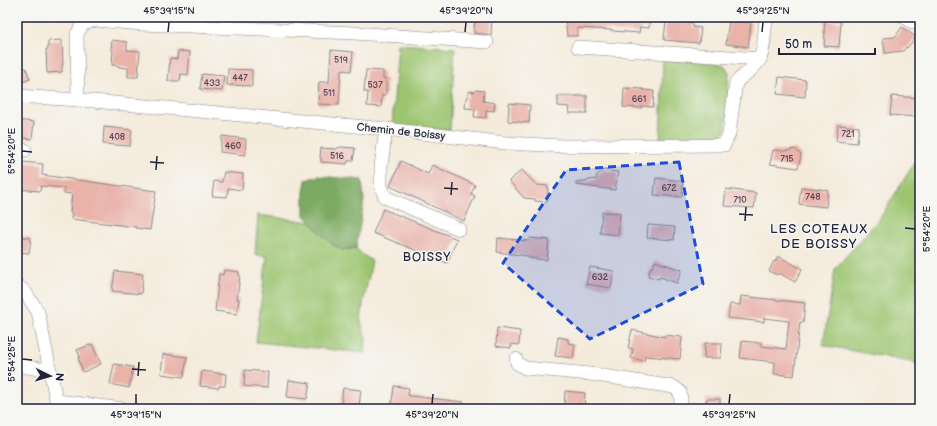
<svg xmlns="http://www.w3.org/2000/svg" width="937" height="426" font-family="'Balsamiq Sans',sans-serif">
<rect width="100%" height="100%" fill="#f6f6f2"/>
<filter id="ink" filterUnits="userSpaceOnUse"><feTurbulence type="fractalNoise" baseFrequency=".025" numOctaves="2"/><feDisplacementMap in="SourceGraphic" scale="8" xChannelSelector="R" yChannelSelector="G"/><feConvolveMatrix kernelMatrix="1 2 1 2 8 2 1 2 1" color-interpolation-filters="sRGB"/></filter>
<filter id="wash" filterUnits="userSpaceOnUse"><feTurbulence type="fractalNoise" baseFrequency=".012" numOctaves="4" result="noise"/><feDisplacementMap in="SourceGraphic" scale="16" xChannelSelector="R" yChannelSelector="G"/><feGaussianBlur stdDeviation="0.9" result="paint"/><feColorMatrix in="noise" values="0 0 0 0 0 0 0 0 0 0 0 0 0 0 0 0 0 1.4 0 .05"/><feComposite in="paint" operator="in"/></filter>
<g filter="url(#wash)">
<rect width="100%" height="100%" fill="#f4ebdb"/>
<g fill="#9cc570" stroke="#5f7456">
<path d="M398,44L455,48L450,130L392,126Z"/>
<path d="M663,59L717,63L724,65L729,72L726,122L725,130L720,138L700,141L660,140Z"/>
<path d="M920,154V364L823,345L835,269L880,218Z"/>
<path d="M258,215L311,222C320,233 330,243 342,250L356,248L363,255L372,261L363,304L361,322L364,332L366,338L365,353L256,342L267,256L255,255Z"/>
</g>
<path fill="#7daa62" stroke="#50664e" d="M318,176L362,180L364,200L356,248L342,250L332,244L318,231L304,214V192L306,180Z"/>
<g id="blocks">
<g fill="#e9b3aa">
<path d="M475,17H492L491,35L474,33Z"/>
<path d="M565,17H650L649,28L640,27L639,33L613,31V30L577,28V36H567Z"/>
<path d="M729,20L751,23L748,47L726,44Z"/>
<path d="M825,20L841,22L839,47L824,46L825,32H824Z"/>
<path d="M666,21L693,23V27L701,28L699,43L664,40Z"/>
<path d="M902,27L916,37L907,48L906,47L903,51L885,53L883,38L895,37Z"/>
<path d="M62,40L63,65H62V72L47,73L46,49H48V41Z"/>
<path d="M112,40L127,42V50L140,51L138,77H128V68L119,67V66L112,65L113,50H111Z"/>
<path d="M331,50L353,52L351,71L341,70L339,105L318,104L319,82H329Z"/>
<path d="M178,51L190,52L188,75L181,74L180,81H168L170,58L177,59Z"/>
<path d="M22,68H26L30,79L17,84V69Z"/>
<path d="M228,69L252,70V86L227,85Z"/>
<path d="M366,70L383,71V78L386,79V95H382L381,107L367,106L368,92H364Z"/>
<path d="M202,74L224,76L222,91L200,89Z"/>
<path d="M779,77L806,80L805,97L777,94Z"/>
<path d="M624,88L643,89V90L654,91L653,107L642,106V108L623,107Z"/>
<path d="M476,90L484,91L483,101L495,103L494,111L486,110V118L474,117L475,109L465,108L466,98H468V91L474,92Z"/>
<path d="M558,96H587V113H569L570,107L558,106Z"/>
<path d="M892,96L919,98L918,117L890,115Z"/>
<path d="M509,103L530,105L529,123L508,121Z"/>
<path d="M17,120L34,122L32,139L17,137Z"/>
<path d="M838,125L859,127L857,143L836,141Z"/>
<path d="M104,127L132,130L130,146L103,144Z"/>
<path d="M222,136L246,139L245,155L220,152Z"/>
<path d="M340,147L355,148L353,161H348L347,164L321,162V158H320L321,148L336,149Z"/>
<path d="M795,149L801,155L798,168L770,164L773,150L785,151Z"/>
<path d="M401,161L428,174L432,165L475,185L471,194L475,196L464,221L390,186Z"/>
<path d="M21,162L43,164L42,175L156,191L150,230L135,228L136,227L71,219L72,213H70L72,194L64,193L65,188L41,186L40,191L17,189V165H20Z"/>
<path d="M522,170L536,185L548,186L547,202L535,201V199L524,198L509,181Z"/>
<path d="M604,170L618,172L615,190L576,185V182L596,179L597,175Z"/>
<path d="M224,172L243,174L242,190L228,188L227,197L212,196L214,181L222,182Z"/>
<path d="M656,178L683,181L682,197L654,195Z"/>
<path d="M801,187L828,190L826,207L799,204Z"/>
<path d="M726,189L756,193L754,208L724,206Z"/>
<path d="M383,209L457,239L447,263L373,233Z"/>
<path d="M602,212L620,213L618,235L600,233Z"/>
<path d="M648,225L675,227L674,240L647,238Z"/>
<path d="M17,236L31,238L29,253L17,252Z"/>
<path d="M498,238L529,241L530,238L549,240L547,260L528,258V256L497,252Z"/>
<path d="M778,256L802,269L795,282L779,273L777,275L769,271L774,261L775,262Z"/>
<path d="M655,261L682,270L677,283L660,277L659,279L648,276L651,267H653Z"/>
<path d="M590,267L614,271L611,288L586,284Z"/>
<path d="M224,270L239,272V275H240L237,299H239L237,314L215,311L219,274L223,275Z"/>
<path d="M115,271L143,274L141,294L112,291Z"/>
<path d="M741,296L805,303L803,323L800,322L794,376L774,374L775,362L740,358L742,341L761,343V346L786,349L789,321L764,318V322L728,318L730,304L740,305Z"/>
<path d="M497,328L520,331L519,345L512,344L511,348L496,346Z"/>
<path d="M632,330L665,337V335L682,337L680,359L645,356L644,361L631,358L633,349L628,348Z"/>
<path d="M558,337L568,339V343L575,344L573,358L555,356Z"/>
<path d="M705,343H722L721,358H704Z"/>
<path d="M92,344L101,364L83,372L78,358L80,357L77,350Z"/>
<path d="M163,354L187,357L184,377L161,374Z"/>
<path d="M114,364L133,367L129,388L110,384Z"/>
<path d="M245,370L268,372L267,388L244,386Z"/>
<path d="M202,371L226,374L225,386H219V388L200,386Z"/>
<path d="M289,380L310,383L307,399L287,397Z"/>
<path d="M394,386L409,388L408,395L410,396L464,402V409H391Z"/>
<path d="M343,388L361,390L359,406L341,404Z"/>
<path d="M565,391L585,393L584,409H564Z"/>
<path d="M706,399H720V409H707Z"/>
</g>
</g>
</g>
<g filter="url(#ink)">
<use href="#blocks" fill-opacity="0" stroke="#8b868b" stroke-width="1"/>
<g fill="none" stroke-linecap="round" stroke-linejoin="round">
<g stroke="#8b868b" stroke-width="14">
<g id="minor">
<path d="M905,17L912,22"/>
<path d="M578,47L760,59"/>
<path d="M17,96L93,101L386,129L506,143L564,146L724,145L729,134L736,82C743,76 753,69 759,61C764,54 765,27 766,17"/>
<path d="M78,100L77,34L83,24L95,20L142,24L354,33L487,42"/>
<path d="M386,129L381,166V186L385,197L459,229"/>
<path d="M17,149L25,150"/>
<path d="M17,285L25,292L38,312L58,409"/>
<path d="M516,359L517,363L525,368L590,374L674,387L680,392L681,400L680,409"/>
<path d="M17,365L50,371"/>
<path d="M57,401L124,409"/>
</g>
</g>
<use href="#minor" stroke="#fff" stroke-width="13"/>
</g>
</g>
<path fill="#1d4ed8" fill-opacity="0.2" stroke="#1d4ed8" stroke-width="3" stroke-dasharray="8 5" stroke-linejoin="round" d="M679,162L703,284L590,339L503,263L566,170Z"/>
<path fill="none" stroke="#22223b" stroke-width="1.5" d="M168,32L169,22M465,32L466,22M762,32L763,22M22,151L32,152M150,162L164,163M156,170L157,156M444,188L458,189M451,195L452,182M739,214L753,215M745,221L746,207M905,228L915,229M22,359L32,360M132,369L146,370M138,376L139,362M136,404V394M432,404L433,394M729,404L730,394"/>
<g text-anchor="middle" stroke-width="3" stroke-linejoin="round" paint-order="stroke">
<g font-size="9" fill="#544657">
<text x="341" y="63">519</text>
<text x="240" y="81">447</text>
<text x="212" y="86">433</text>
<text x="375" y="88">537</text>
<text x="329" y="96">511</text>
<text x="639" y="102">661</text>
<text x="848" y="137">721</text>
<text x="117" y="140">408</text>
<text x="233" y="149">460</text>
<text x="337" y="159">516</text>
<text x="787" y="162">715</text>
<text x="669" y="191">672</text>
<text x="813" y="200">748</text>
<text x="740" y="203">710</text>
<text x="600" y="280">632</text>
</g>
<g font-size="11" fill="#22223b" stroke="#f6f6f2">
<text transform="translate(401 131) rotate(6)" y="4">Chemin de Boissy</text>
</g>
<g font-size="12" letter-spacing="1" fill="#22223b" stroke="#f6f6f2">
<text x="427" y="261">BOISSY</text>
</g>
<g font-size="13" letter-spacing="1" fill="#22223b" stroke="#f6f6f2">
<text x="819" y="233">LES COTEAUX<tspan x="819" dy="15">DE BOISSY</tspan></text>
</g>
</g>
<rect width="937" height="426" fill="none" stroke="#f6f6f2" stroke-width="44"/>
<g transform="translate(50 376) rotate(95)" stroke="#f6f6f2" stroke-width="3" paint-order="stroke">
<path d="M0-3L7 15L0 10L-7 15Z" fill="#22223b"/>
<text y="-6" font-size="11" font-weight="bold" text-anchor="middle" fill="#22223b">N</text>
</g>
<path d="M779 48v6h96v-6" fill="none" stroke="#22223b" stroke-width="2"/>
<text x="785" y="48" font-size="12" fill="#22223b" stroke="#f6f6f2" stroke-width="3" paint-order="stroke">50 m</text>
<rect x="22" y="22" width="893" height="382" fill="none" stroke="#22223b" stroke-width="1.5"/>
<g font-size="10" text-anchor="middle" fill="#22223b">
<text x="169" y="14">45°39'15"N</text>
<text x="466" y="14">45°39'20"N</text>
<text x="763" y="14">45°39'25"N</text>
<text transform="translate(11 151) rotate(-90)" y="4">5°54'20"E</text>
<text transform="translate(926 229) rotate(-90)" y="4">5°54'20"E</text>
<text transform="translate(11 359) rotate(-90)" y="4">5°54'25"E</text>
<text x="136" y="418">45°39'15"N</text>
<text x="432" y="418">45°39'20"N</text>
<text x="729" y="418">45°39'25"N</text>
</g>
</svg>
